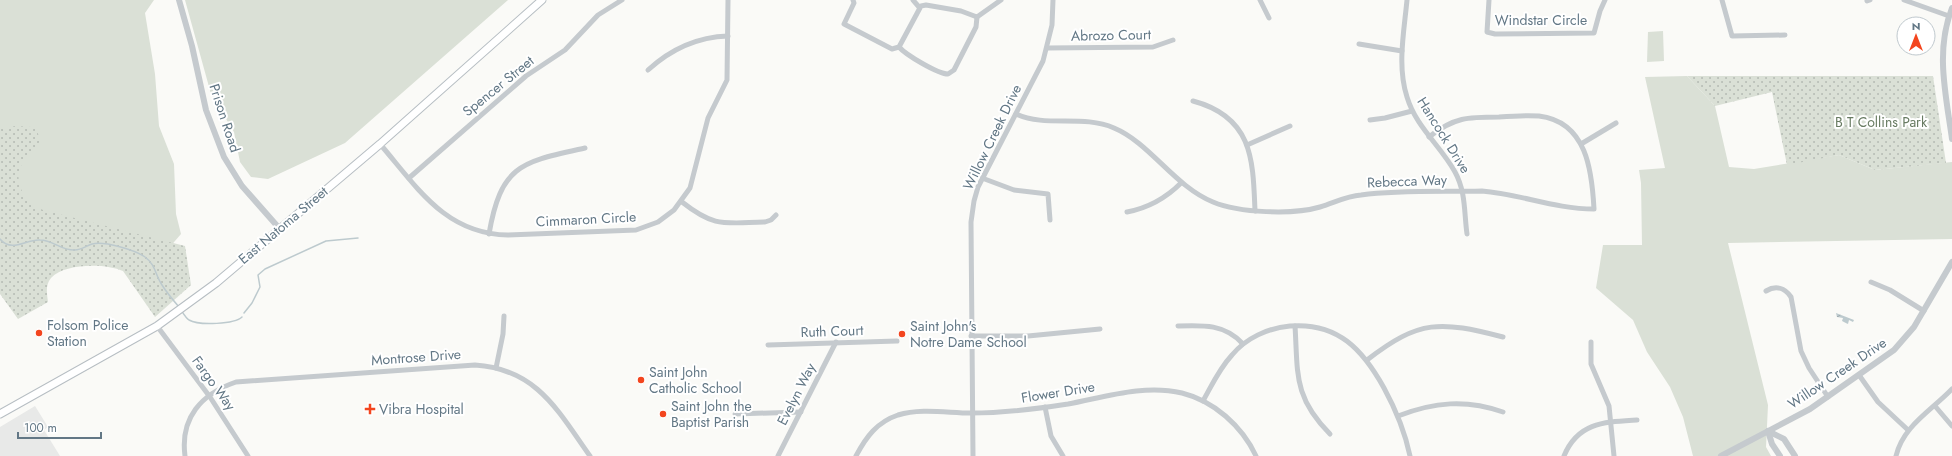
<svg xmlns="http://www.w3.org/2000/svg" width="1952" height="456" font-family="Jost,sans-serif">
<defs>
<pattern id="park-dots" width="8" height="8" patternUnits="userSpaceOnUse"><rect width="8" height="8" fill="#dae0d6"/><path d="M2 2h.1M6 6h.1" fill="none" stroke="#b4bab3" stroke-width="1.8" stroke-linecap="round"/></pattern>
<pattern id="water-waves" width="16" height="10" patternUnits="userSpaceOnUse"><rect width="16" height="10" fill="#bdcace"/><path d="M0 5q4-4 8 0t8 0" fill="none" stroke="#9da9ad"/></pattern>
</defs>
<rect width="100%" height="100%" fill="#fafaf7"/>
<path fill="#e8e9e8" d="M35,406L48,427L44,430L60,456H0V427Z"/>
<g fill="#dae0d6">
<path d="M0,0H154L145,13L155,74L159,126L174,164L176,214L181,234L168,249L0,203Z"/>
<path d="M185,0H508L345,143L268,179L251,177L240,162L234,132L211,94Z"/>
<path d="M1663,31L1664,61L1647,62L1648,32Z"/>
<path d="M1687,76L1715,106L1729,167L1754,169L1839,155L1875,170L1952,162V239L1728,243L1768,405L1766,447L1771,456H1693L1683,417L1670,387L1647,352L1633,320L1596,288L1603,245H1642L1641,183L1639,170L1665,168L1645,77Z"/>
</g>
<g fill="url(#park-dots)">
<path d="M1687,76H1933L1946,163L1875,170L1839,155L1787,165L1772,92L1715,106Z"/>
<path d="M16,126L31,127L37,130L40,141C35,149 27,154 23,162C11,182 25,202 43,210L185,246L191,285L155,317L123,271C106,263 64,263 51,278C45,285 47,294 48,302L18,319L0,294V128Z"/>
</g>
<path fill="url(#water-waves)" d="M1836,313L1854,320L1853,322L1849,320L1848,324L1842,321L1843,318L1837,317Z"/>
<g fill="none" stroke-linecap="round" stroke-linejoin="round">
<g stroke="#bdcace" stroke-width="1.5">
<path d="M0,239C12,253 26,239 40,240C53,240 62,251 75,250C81,250 86,246 92,244C105,241 135,250 145,257C156,265 155,275 162,285C167,293 173,300 179,307"/>
<path d="M181,310C183,313 186,318 189,320C199,326 235,324 242,317"/>
<path d="M244,313L252,303L260,287L258,275L265,269L326,241L358,238"/>
</g>
<g stroke="#b7bec3" stroke-width="9">
<path id="secondary" d="M0,414L157,326L216,283L380,144L542,0"/>
</g>
<g stroke="#c5cace" stroke-width="5">
<path d="M853,0L854,3L844,24L892,49L899,47L921,6L926,5L961,11L977,17L1001,0"/>
<path d="M913,0L919,7"/>
<path d="M1260,0L1269,18"/>
<path d="M1407,0C1404,32 1397,66 1407,97C1416,127 1440,145 1455,172C1466,192 1464,213 1467,234"/>
<path d="M1489,0L1487,32L1495,34L1594,33L1600,11L1605,0"/>
<path d="M1722,0L1732,36L1785,35"/>
<path d="M1904,0L1949,16"/>
<path d="M1867,1L1870,0"/>
<path d="M1359,44L1402,51"/>
<path d="M899,47C906,55 938,74 948,74L954,70L976,27L977,17"/>
<path d="M1047,48L1153,47L1173,40"/>
<path d="M648,70C671,49 697,37 728,36"/>
<path d="M1193,101C1253,117 1253,160 1255,211"/>
<path d="M1016,114C1047,128 1082,114 1114,128C1150,143 1174,186 1213,202C1239,213 1293,215 1320,207C1334,203 1346,196 1361,195C1401,190 1442,192 1482,191C1520,194 1555,209 1594,209C1592,171 1587,122 1539,116C1526,115 1512,116 1499,117C1468,117 1454,117 1429,137"/>
<path d="M1370,120L1385,118L1412,111"/>
<path d="M380,144C417,187 445,234 508,235L636,230L658,222L674,210L690,188L708,118L727,80L728,0"/>
<path d="M1581,144L1616,123"/>
<path d="M1247,145L1290,126"/>
<path d="M409,178L526,76L565,50L598,15L622,0"/>
<path d="M982,178L1014,190L1048,194L1050,220"/>
<path d="M682,202C715,228 724,223 765,222L771,220L776,215"/>
<path d="M1127,212C1148,208 1166,198 1181,183"/>
<path d="M489,234C501,164 522,162 585,148"/>
<path d="M1871,282L1890,290L1924,311"/>
<path d="M1766,291C1776,285 1785,288 1791,297L1801,351L1809,368L1828,397"/>
<path d="M157,326L210,397L248,456"/>
<path d="M1178,326C1203,325 1225,324 1243,344"/>
<path d="M1295,326C1298,373 1293,397 1330,434"/>
<path d="M971,336H1028L1100,329"/>
<path d="M1591,342V364L1609,406L1614,456"/>
<path d="M768,345L897,341"/>
<path d="M1367,360C1420,319 1440,321 1503,337"/>
<path d="M496,368L503,334L504,316"/>
<path d="M1859,375L1878,402L1908,430"/>
<path d="M1203,401C1212,385 1219,369 1232,355C1246,338 1268,328 1290,326C1338,322 1363,350 1384,388C1396,410 1405,432 1410,456"/>
<path d="M1935,406L1952,426"/>
<path d="M1045,407L1051,436L1063,456"/>
<path d="M735,414L801,412"/>
<path d="M1398,416C1434,402 1466,399 1503,412"/>
<path d="M185,456C180,418 201,394 236,382L475,365C537,369 558,411 590,456"/>
<path d="M778,456L836,342"/>
<path d="M856,456C866,437 877,422 898,415C921,408 948,413 971,413C1004,413 1036,409 1068,404C1105,397 1144,384 1182,393C1214,401 1242,426 1256,456"/>
<path d="M973,456L971,222L974,201L978,187L1043,61L1052,25L1053,0"/>
<path d="M1564,456C1578,422 1605,422 1637,420"/>
<path d="M1896,456C1903,426 1931,411 1952,389"/>
</g>
<g stroke="#c5cace" stroke-width="6">
<path d="M179,0L192,46L206,110L224,157L242,186L279,228"/>
<path d="M1952,8C1935,51 1946,95 1952,139"/>
<path d="M1768,431L1784,439L1795,456"/>
<path d="M1768,431L1772,444L1780,456"/>
<path d="M1721,456L1810,409L1894,350L1914,327L1952,262"/>
</g>
<use href="#secondary" stroke="#fff" stroke-width="7"/>
</g>
<g fill="#f3451e" stroke="#fff" stroke-width="1.5">
<circle cx="39" cy="333" r="4"/>
<circle cx="902" cy="334" r="4"/>
<circle cx="641" cy="380" r="4"/>
<path d="M368 403h4v4h4v4h-4v4h-4v-4h-4v-4h4z"/>
<circle cx="663" cy="414" r="4"/>
</g>
<g text-anchor="middle" stroke-width="4" stroke-linejoin="round" paint-order="stroke">
<g font-size="14" fill="#627785" stroke="#fff">
<text x="1541" y="25">Windstar Circle</text>
<text transform="translate(1111 35) rotate(-1)" y="5">Abrozo Court</text>
<text transform="translate(498 86) rotate(-39)" y="5">Spencer Street</text>
<text transform="translate(225 118) rotate(72)" y="5">Prison Road</text>
<text transform="translate(1444 135) rotate(58)" y="5">Hancock Drive</text>
<text transform="translate(992 137) rotate(-64)" y="5">Willow Creek Drive</text>
<text transform="translate(1407 181) rotate(-2)" y="5">Rebecca Way</text>
<text transform="translate(586 219) rotate(-3)" y="5">Cimmaron Circle</text>
<text transform="translate(283 225) rotate(-40)" y="5">East Natoma Street</text>
<text transform="translate(832 331) rotate(-2)" y="5">Ruth Court</text>
<text transform="translate(416 357) rotate(-4)" y="5">Montrose Drive</text>
<text transform="translate(1837 373) rotate(-34)" y="5">Willow Creek Drive</text>
<text transform="translate(214 383) rotate(54)" y="5">Fargo Way</text>
<text transform="translate(1058 392) rotate(-9)" y="5">Flower Drive</text>
<text transform="translate(796 394) rotate(-63)" y="5">Evelyn Way</text>
</g>
<g font-size="14" fill="#687b62" stroke="#fff">
<text x="1881" y="127">B T Collins Park</text>
</g>
<g font-size="14" fill="#627785" stroke="#fff" text-anchor="start">
<text x="47" y="330">Folsom Police<tspan x="47" dy="16">Station</tspan></text>
<text x="910" y="331">Saint John's<tspan x="910" dy="16">Notre Dame School</tspan></text>
<text x="649" y="377">Saint John<tspan x="649" dy="16">Catholic School</tspan></text>
<text x="671" y="411">Saint John the<tspan x="671" dy="16">Baptist Parish</tspan></text>
<text x="379" y="414">Vibra Hospital</text>
</g>
</g>
<g transform="translate(1916 36)"><circle r="19" fill="#ffffff" stroke="#c0c9ce"/>
<path d="M0-3L7 15L0 10L-7 15Z" fill="#f3451e"/>
<text y="-6" font-size="11" font-weight="bold" text-anchor="middle" fill="#627785">N</text>
</g>
<path d="M18 432v6h83v-6" fill="none" stroke="#627785" stroke-width="2"/>
<text x="24" y="432" font-size="12" fill="#627785" stroke="#ffffff" stroke-width="3" paint-order="stroke">100 m</text>
</svg>
